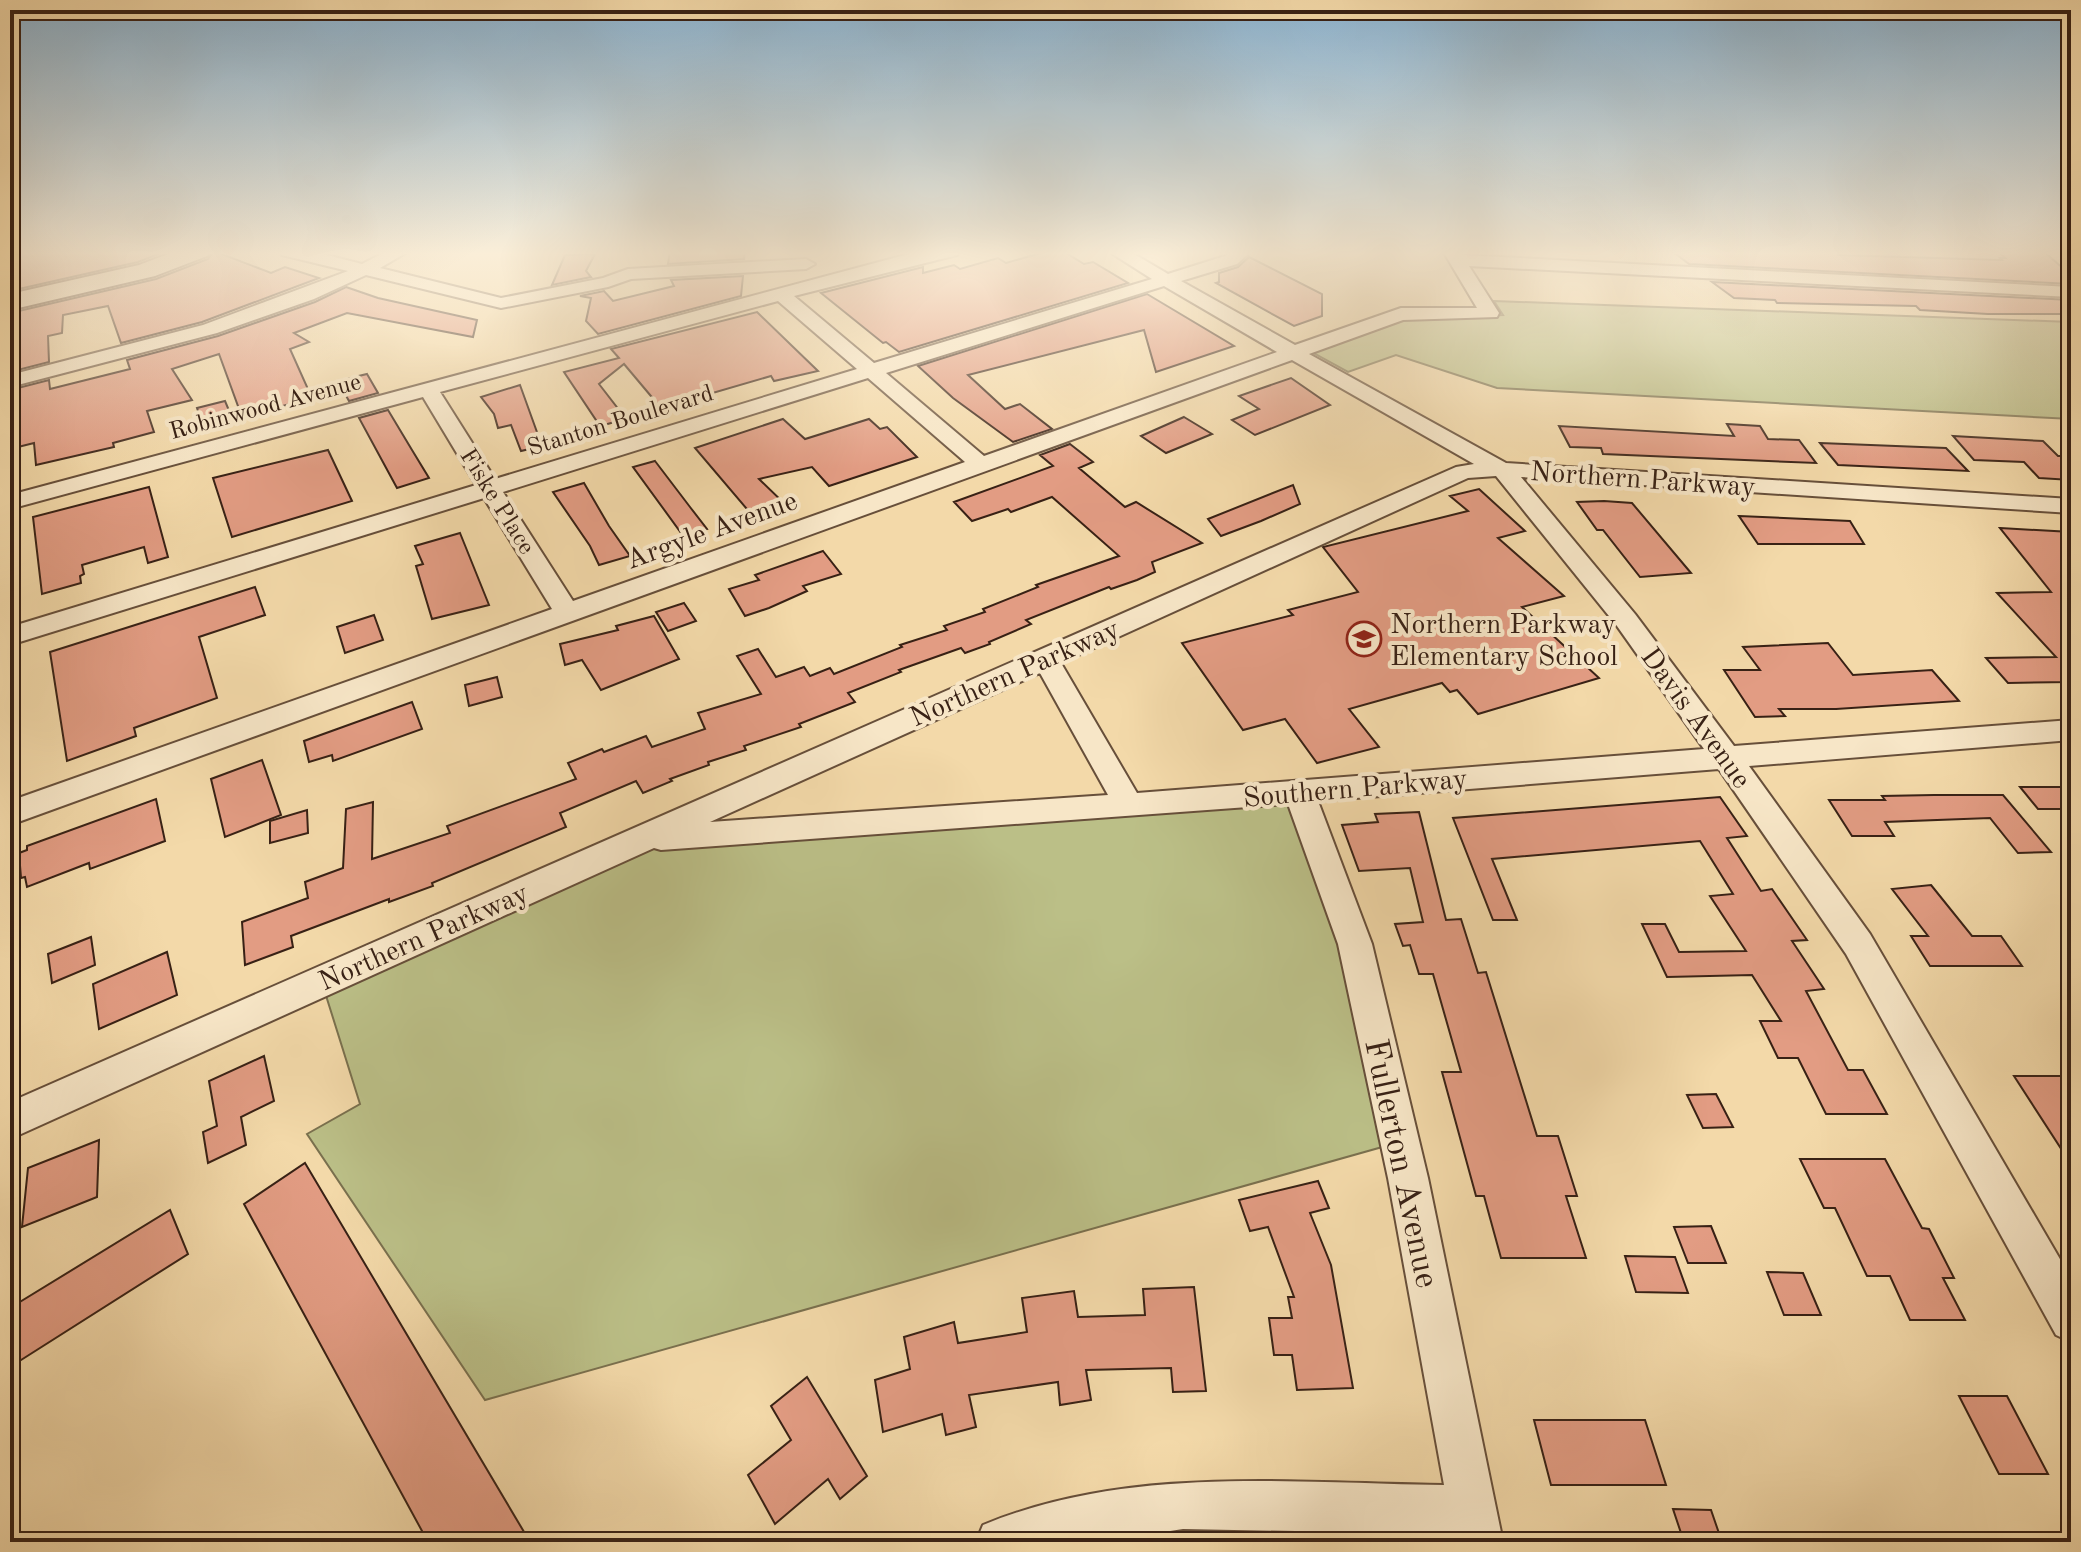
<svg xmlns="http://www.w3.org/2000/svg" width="2081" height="1552" font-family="'Old Standard TT',serif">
<rect width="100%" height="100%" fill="#f3d9a9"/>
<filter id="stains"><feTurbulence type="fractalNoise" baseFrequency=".0025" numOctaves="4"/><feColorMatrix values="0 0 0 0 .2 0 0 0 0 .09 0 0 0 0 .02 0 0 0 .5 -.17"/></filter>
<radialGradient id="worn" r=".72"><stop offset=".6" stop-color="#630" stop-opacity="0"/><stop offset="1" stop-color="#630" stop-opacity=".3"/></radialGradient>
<g fill="#bbbf87" stroke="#7a704e" stroke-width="2">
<path d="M1494,301L2071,322V419L1497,388L1396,355L1348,372L1315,354V351L1409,318L1503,315Z"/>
<path d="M1299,791L1400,1142L485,1400L307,1134L360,1104L323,986L653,842Z"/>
</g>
<g fill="#e29c83" stroke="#382115" stroke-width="2">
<path d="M10,251H166L138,262L10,291Z"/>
<path d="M214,251L271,273L285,267L319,278L202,322L121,343L108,306L63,315L62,333L48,336L49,362L10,372V313L156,279L208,259Z"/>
<path d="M670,251H745L744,259L668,264Z"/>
<path d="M1048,251H1063L1084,264L1093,262L1128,283L899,352L886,342L883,343L821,293L923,267V273L954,265L960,269L998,258L1006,263Z"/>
<path d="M1672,251H1834L1838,255L2002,260L2000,258H2005L1997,251H2043L2071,275V284L1689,264Z"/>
<path d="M595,254L586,271L591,277L552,285L565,255Z"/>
<path d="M1249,257L1322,294V316L1294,326L1216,283L1219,282V273L1238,267Z"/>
<path d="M743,276L741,296L598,334L586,321L591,298L580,296L604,291L613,301L674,286L671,280Z"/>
<path d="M1712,282L2071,300V314H1988L1920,310L1916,306L1777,303L1775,300L1734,298Z"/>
<path d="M346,287L378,298L477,320L473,337L347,313L294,333L309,342L290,349L312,398L242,417L219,354L172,369L192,400L147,411L154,432L113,443L114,447L36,465L34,443L10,449V390L49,380L50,389L130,369L127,360L218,336L315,302Z"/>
<path d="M1147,294L1234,346L1156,372L1144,330L968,375L1005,409L1020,404L1052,429L1013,442L953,398L918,366Z"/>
<path d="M757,312L818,371L774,381L771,376L661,408L624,364L599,384L626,419L600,426L564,372L619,358L611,349Z"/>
<path d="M367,374L378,393L349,401L338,381Z"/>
<path d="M1291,378L1330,405L1255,435L1232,420L1259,409L1239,396Z"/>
<path d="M520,385L542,446L521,451L511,425L498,428L494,414L481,397Z"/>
<path d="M225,401L233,420L204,428L197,408Z"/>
<path d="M388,410L412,450L429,478L397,488L359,418Z"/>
<path d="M1184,417L1212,434L1166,453L1141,436Z"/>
<path d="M783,419L805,439L869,419L880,429L887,427L917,457L829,486L812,467L759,479L787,506L764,514L752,515L695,448Z"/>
<path d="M1727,424L1760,426L1768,439L1799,440L1816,463L1603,454L1601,448L1570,447L1559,426L1734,436Z"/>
<path d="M1953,436L2043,441L2058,456H2071V480L2039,478L2024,462L1974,460Z"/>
<path d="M1820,443L1946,448L1968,471L1838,465Z"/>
<path d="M1070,444L1093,462L1079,468L1125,507L1136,502L1202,543L1152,562L1155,572L1137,580L1111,589L1109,587L1026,620L1031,624L989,642L990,644L965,653L961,648L899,670L901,672L848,693L855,702L799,724L801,727L744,746L746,750L708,762L709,765L670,779L672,781L643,793L636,781L560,813L566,827L432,883L433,886L389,902V899L291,936L293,947L245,965L242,922L308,898L305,882L343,868L346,809L373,802L372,859L450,833L447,826L576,779L568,763L602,749L604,752L646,736L652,747L705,729L698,713L761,694L737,656L758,649L776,677L804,667L810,676L830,668L834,674L902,647L900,645L947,630L944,626L985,612L983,609L1038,587L1036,585L1119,556L1052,497L1011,512L1008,509L972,521L954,502L1053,466L1040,455Z"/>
<path d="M328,450L352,501L232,537L213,478Z"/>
<path d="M655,461L690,507L707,529L684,537L633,467Z"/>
<path d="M584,483L609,526L630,556L599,565L590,546L553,492Z"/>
<path d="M1293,485L1300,504L1261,521L1221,536L1208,519Z"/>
<path d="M149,487L168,557L148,563L144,547L82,565L84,574L80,576L81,583L42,594L33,517Z"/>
<path d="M1479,489L1525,531L1498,538L1564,596L1522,607L1599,678L1478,714L1457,690L1450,692L1442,683L1349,709L1379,747L1317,763L1285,719L1243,730L1182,643L1293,615L1288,610L1358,592L1323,547L1468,511L1450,496Z"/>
<path d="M1604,501L1632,503L1691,573L1640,577L1603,530H1597L1577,502Z"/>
<path d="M1739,516L1850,521L1864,544H1758Z"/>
<path d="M2000,528L2071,532V682L2008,683L1986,658L2056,657L1997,593L2051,592Z"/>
<path d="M460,533L489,605L432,619L416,566L423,564L415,546Z"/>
<path d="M823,551L841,574L803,586L807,591L769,608L745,616L729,589L759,580L755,575Z"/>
<path d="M255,587L265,615L199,637L217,698L134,728L136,736L67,761L50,652Z"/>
<path d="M684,603L696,621L668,631L656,612Z"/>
<path d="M374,615L383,640L345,653L337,627Z"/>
<path d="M654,616L679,659L601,690L582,660L565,665L560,644L618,630L616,626Z"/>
<path d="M1828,643L1853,675L1932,670L1959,701L1836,709H1779L1785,716L1755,717L1724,670H1760L1743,647Z"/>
<path d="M497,677L502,697L469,706L465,685Z"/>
<path d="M412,702L422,729L333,761L332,755L309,762L304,741Z"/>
<path d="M262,760L281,815L225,837L211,779Z"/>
<path d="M2020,787H2071V809H2038Z"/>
<path d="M1934,795H2003L2051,852L2018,853L1990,818L1885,822L1894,836H1852L1829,800H1885L1882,796Z"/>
<path d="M1720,797L1747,836L1727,838L1761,891L1772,889L1807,940L1792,941L1824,989L1806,991L1848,1070H1863L1887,1114H1826L1798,1058H1778L1760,1021H1781L1752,975L1667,977L1642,924H1665L1679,952L1746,951L1710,896L1733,894L1700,841L1492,859L1517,920H1493L1453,818Z"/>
<path d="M156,799L165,841L90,869L89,863L27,887L25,877L21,878L19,853L27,850V846Z"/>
<path d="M307,810L308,833L270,843V821Z"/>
<path d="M1419,812L1446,920L1461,919L1478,973L1486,972L1537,1136H1558L1577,1196H1566L1586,1258H1501L1484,1196H1476L1442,1072H1461L1433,974H1419L1410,945L1403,946L1395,924L1423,922L1410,868L1359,871L1342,825L1378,822L1375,814Z"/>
<path d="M1931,885L1972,936H2001L2022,966H1930L1911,936H1928L1892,889Z"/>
<path d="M91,937L95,965L52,983L48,954Z"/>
<path d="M167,952L177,995L99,1029L93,984Z"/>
<path d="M264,1056L274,1101L241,1117L246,1145L208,1163L203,1132L217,1126L209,1081Z"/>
<path d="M2014,1076H2071V1164Z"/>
<path d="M1716,1094L1733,1127L1703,1128L1687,1095Z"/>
<path d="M99,1140L97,1197L22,1227L28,1168Z"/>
<path d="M1800,1159H1885L1922,1228L1929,1229L1954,1278H1943L1965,1320H1910L1890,1276H1867L1835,1208H1824Z"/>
<path d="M305,1163L530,1542H428L244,1204Z"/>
<path d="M1318,1181L1329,1208L1310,1213L1331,1265L1353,1388L1297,1390L1292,1355H1274L1269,1318H1292L1288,1297H1294L1268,1227L1250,1231L1239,1200Z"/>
<path d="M170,1210L188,1254L10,1367V1308Z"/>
<path d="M1711,1226L1726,1263H1688L1674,1227Z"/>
<path d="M1625,1256L1675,1257L1688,1293L1636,1292Z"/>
<path d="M1767,1272L1803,1273L1821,1315H1784Z"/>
<path d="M1194,1287L1206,1391L1173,1392L1171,1368L1086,1370L1091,1400L1060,1405L1058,1382L969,1395L976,1427L946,1435L942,1414L883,1432L875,1380L910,1369L904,1337L954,1322L958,1343L1027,1332L1022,1298L1074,1291L1078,1317L1145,1315L1143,1289Z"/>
<path d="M807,1377L867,1476L840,1499L828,1479L775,1524L748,1475L791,1440L771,1406Z"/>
<path d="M1959,1396H2007L2048,1474H1999Z"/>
<path d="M1534,1420H1645L1666,1485H1551Z"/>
<path d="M1673,1509L1711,1510L1722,1542H1684Z"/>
</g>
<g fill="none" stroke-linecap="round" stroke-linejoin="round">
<g stroke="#674f3a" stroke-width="4">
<g id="street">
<path d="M280,251H311L362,264L387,251H409L380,268L501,298L603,278L628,269L806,259L815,264L806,269L631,279L608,287L501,308L366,275L314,299L217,333L10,387V375L203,325L348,271L282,255Z"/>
<path d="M920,251H959L957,255L794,296L874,363L1152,279L1108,251H1129L1168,274L1225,256L1232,251H1251L1237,264L1181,281L1295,345L1401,308H1477L1443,251H1460L1462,255L2071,287V297L1469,266L1499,313L1497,317L1403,320L1309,354L1506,463L2071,499V513L1521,477L1635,614L1734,746L2071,720V740L1749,766L1870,934L2071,1278V1342L2056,1335L1846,954L1719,769L1318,801L1372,944L1428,1178L1503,1542H1455L1453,1534L1183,1529L1100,1542H976L983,1525C1128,1465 1291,1483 1444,1485L1388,1178L1338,944L1288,804L661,850L654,848L10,1139V1102L1456,467L1474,464L1292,360L10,825V801L552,609L484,498L10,645V627L476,485L423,397L10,509V495ZM1164,286L1277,352L984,456L886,373ZM778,301L857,369L495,479L440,392ZM868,378L965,462L573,601L503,492ZM1496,476L1617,626L1704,749L1137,793L1061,663L1468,478ZM1040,673L1108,795L710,822Z"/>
</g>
</g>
<g stroke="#382115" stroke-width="4">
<path id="secondary" d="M176,251H211L207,256L155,276L10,310V294L139,265Z"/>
</g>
<use href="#street" fill="#f7e6c7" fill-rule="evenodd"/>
<use href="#secondary" fill="#f7e6c7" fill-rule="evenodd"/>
</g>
<linearGradient id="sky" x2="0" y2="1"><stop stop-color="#8bb5d4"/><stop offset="0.54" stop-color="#faeed8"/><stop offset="1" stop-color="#faeed8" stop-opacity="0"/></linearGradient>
<rect width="2081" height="469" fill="url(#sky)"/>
<defs>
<g id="school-ring" transform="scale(1.8)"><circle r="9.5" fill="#f7e6c7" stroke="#8f2418" stroke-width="1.5"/><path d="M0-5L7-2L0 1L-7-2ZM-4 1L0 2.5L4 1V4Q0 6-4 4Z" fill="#8f2418"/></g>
</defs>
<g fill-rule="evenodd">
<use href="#school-ring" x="1364" y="639"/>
</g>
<g text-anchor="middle" stroke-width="8" stroke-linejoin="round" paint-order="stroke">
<g font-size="24" fill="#382115" stroke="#f7e6c7">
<text transform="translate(265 406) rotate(-15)" y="8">Robinwood Avenue</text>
<text transform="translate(620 420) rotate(-17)" y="8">Stanton Boulevard</text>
<text transform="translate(498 501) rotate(58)" y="8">Fiske Place</text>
</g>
<g font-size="28" fill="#382115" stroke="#f7e6c7">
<text transform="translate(1643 478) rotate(4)" y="10">Northern Parkway</text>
<text transform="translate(711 529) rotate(-20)" y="10">Argyle Avenue</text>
<text transform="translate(1014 672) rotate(-24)" y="10">Northern Parkway</text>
<text transform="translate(1697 717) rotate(54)" y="10">Davis Avenue</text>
<text transform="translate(1355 787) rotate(-5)" y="10">Southern Parkway</text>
<text transform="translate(423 936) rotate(-24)" y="10">Northern Parkway</text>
</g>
<g font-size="28" fill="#382115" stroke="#f7e6c7" text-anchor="start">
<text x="1390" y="633">Northern Parkway<tspan x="1390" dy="32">Elementary School</tspan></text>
</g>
<g font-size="34" fill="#382115" stroke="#f7e6c7">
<text transform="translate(1403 1163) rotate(78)" y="12">Fullerton Avenue</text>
</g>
</g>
<rect width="2081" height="1552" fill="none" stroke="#f3d9a9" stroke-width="40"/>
<rect x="12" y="12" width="2057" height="1528" fill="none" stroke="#382115" stroke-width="4"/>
<rect x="20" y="20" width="2041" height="1512" fill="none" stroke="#382115" stroke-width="2"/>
<rect width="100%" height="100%" filter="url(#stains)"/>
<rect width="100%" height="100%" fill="url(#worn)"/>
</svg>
